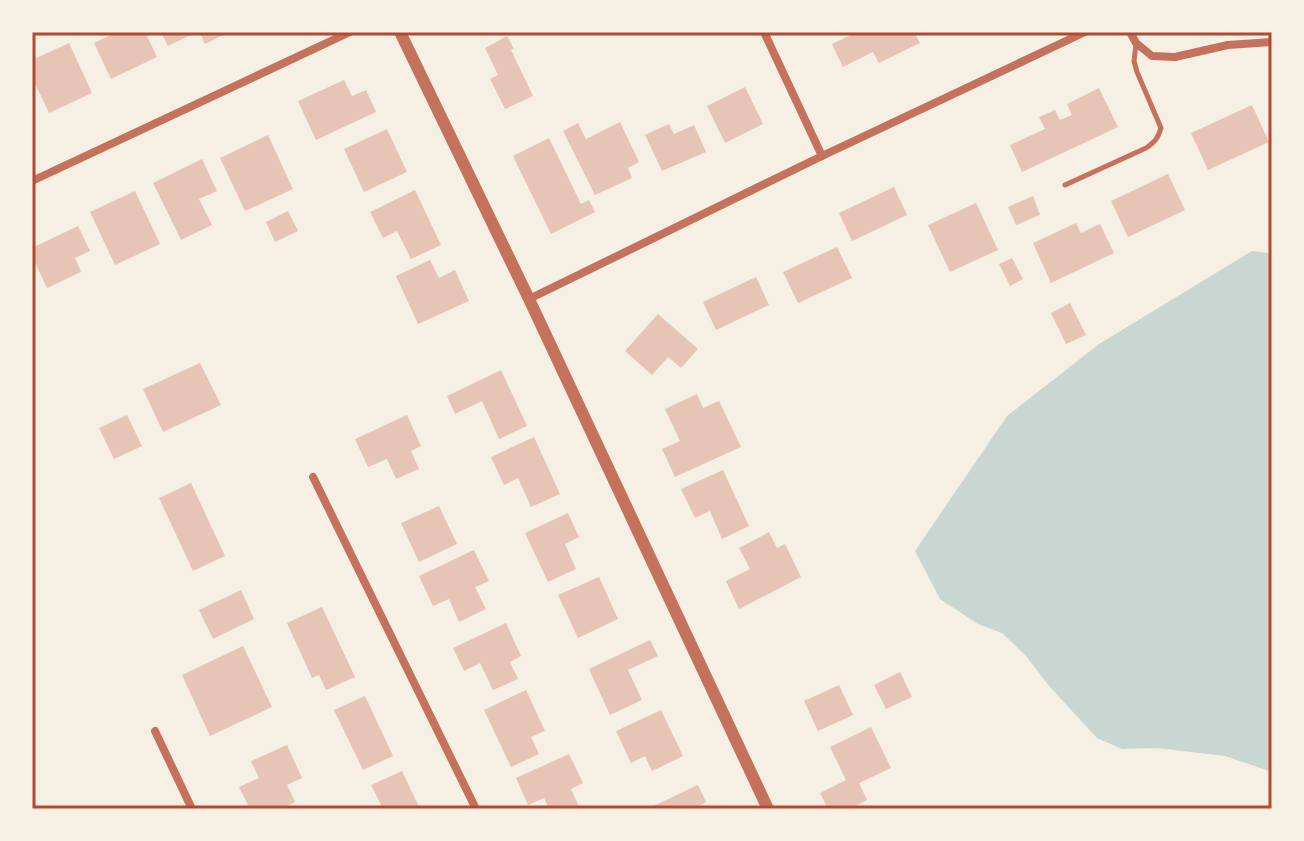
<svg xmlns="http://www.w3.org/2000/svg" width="1304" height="841" font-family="Cabin,sans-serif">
<rect width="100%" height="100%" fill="#f6efe4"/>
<path fill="#c9d6d2" d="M1252,251L1268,253L1272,255V772L1225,756L1157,748L1122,749L1097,738L1050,687L1026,656L1002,633L978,624L940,599L915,551L1007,416L1099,344Z"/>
<g fill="#e6c5b7">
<path d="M117,32H145L157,57L111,79L94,43Z"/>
<path d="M161,32H197L168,46Z"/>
<path d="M200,32H222L223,35L205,44Z"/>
<path d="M857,32H914L920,43L879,63L873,52L843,67L832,44Z"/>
<path d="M507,36L514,49L511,50L533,96L505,109L490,79L498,75L485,48Z"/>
<path d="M69,43L92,93L49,113L32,77V60Z"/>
<path d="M344,80L352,96L366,90L376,112L316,140L298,101Z"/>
<path d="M745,87L763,124L725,143L707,106Z"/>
<path d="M1099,88L1118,127L1022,172L1010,145L1045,129L1039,117L1055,110L1060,120L1072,115L1067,104Z"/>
<path d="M1252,105L1269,142L1208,170L1191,133Z"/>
<path d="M620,122L639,162L628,168L632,178L595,195L563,131L578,123L586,139Z"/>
<path d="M669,124L674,134L694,125L706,152L662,171L645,135Z"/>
<path d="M387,129L407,172L364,192L344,149Z"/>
<path d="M268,135L293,189L245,211L220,158Z"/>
<path d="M549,138L581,204L589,200L595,212L551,234L513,156Z"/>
<path d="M202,159L217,191L199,199L212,225L181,240L153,183Z"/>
<path d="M1168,174L1185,210L1128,237L1111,201Z"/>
<path d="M894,187L907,215L852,241L839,213Z"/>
<path d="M415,190L441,245L411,259L397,231L383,238L370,212Z"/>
<path d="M135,191L160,244L115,265L90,212Z"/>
<path d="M1033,196L1040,215L1016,225L1008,207Z"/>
<path d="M976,203L998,250L950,272L928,225Z"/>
<path d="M288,211L298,231L275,242L266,222Z"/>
<path d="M1076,223L1081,233L1100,224L1114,253L1051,283L1033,243Z"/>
<path d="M78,226L90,251L75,258L81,272L47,288L32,256V248Z"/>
<path d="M837,247L852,278L798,303L783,272Z"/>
<path d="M1012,258L1023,279L1010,286L999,264Z"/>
<path d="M430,260L439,278L455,270L469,301L418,324L396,276Z"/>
<path d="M756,277L769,305L716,330L703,302Z"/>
<path d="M1070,303L1086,335L1066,344L1051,313Z"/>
<path d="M658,314L698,349L681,368L668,357L652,375L625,351Z"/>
<path d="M200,363L221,405L163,432L143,389Z"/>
<path d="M501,370L527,426L499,439L482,401L455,414L447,396Z"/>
<path d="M697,394L703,408L719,401L741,447L675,477L662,449L680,441L665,409Z"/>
<path d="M127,415L142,446L114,459L99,428Z"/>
<path d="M407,415L421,446L411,451L419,469L396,479L387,459L368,467L355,439Z"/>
<path d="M534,437L560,494L531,507L518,478L504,485L491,457Z"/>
<path d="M723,470L749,526L722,539L710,511L695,518L681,489Z"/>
<path d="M191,483L225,556L193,571L159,498Z"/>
<path d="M439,506L457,544L419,562L401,523Z"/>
<path d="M568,513L579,537L565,544L576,569L548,582L525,533Z"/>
<path d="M769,532L777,548L785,544L801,577L739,609L726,581L750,569L739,548Z"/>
<path d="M474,550L489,581L475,587L486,609L459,622L449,599L433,606L419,576Z"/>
<path d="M599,577L618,619L578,638L558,595Z"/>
<path d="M241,590L254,619L213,639L199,610Z"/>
<path d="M322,607L355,677L326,690L319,675L312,678L287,623Z"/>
<path d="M506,623L521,656L510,662L518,679L493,690L480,663L464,671L453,648Z"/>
<path d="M650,640L658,656L628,670L642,700L610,715L589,669Z"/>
<path d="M243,646L272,707L210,736L182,675Z"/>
<path d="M900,672L912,697L886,709L874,685Z"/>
<path d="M839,685L853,715L818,731L804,701Z"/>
<path d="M526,690L545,731L531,737L539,754L511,767L484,710Z"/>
<path d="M365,696L393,756L363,770L334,710Z"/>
<path d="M661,710L683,756L652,771L645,756L631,763L616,731Z"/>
<path d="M871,727L891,768L859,783L867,800L850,809H828L820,793L846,780L830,747Z"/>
<path d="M287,745L302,778L287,785L295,802L281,809H250L239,787L259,778L251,761Z"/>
<path d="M569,754L583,783L571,789L580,809H549L544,798L528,805L516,778Z"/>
<path d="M402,771L420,809H383L371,785Z"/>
<path d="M698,785L706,802L693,809H647Z"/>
</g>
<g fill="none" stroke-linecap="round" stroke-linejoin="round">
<path stroke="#c5725c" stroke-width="5" d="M1065,185L1146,148C1155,142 1158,138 1161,128L1137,72L1134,61L1136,44"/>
<g stroke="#c5725c" stroke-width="8">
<path d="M764,32L822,156"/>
<path d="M1130,32L1136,43L1152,56L1175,57L1228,45L1272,42"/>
<path d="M32,181L350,32"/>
<path d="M529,299L822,156L1085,32"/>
<path d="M313,477L476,809"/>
<path d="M155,731L192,809"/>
</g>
<path stroke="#c5725c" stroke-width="12" d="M400,32L529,299L768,809"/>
</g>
<rect width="1304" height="841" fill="none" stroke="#f6efe4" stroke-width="68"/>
<rect x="34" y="34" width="1236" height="773" fill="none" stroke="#b5482f" stroke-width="3"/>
</svg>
